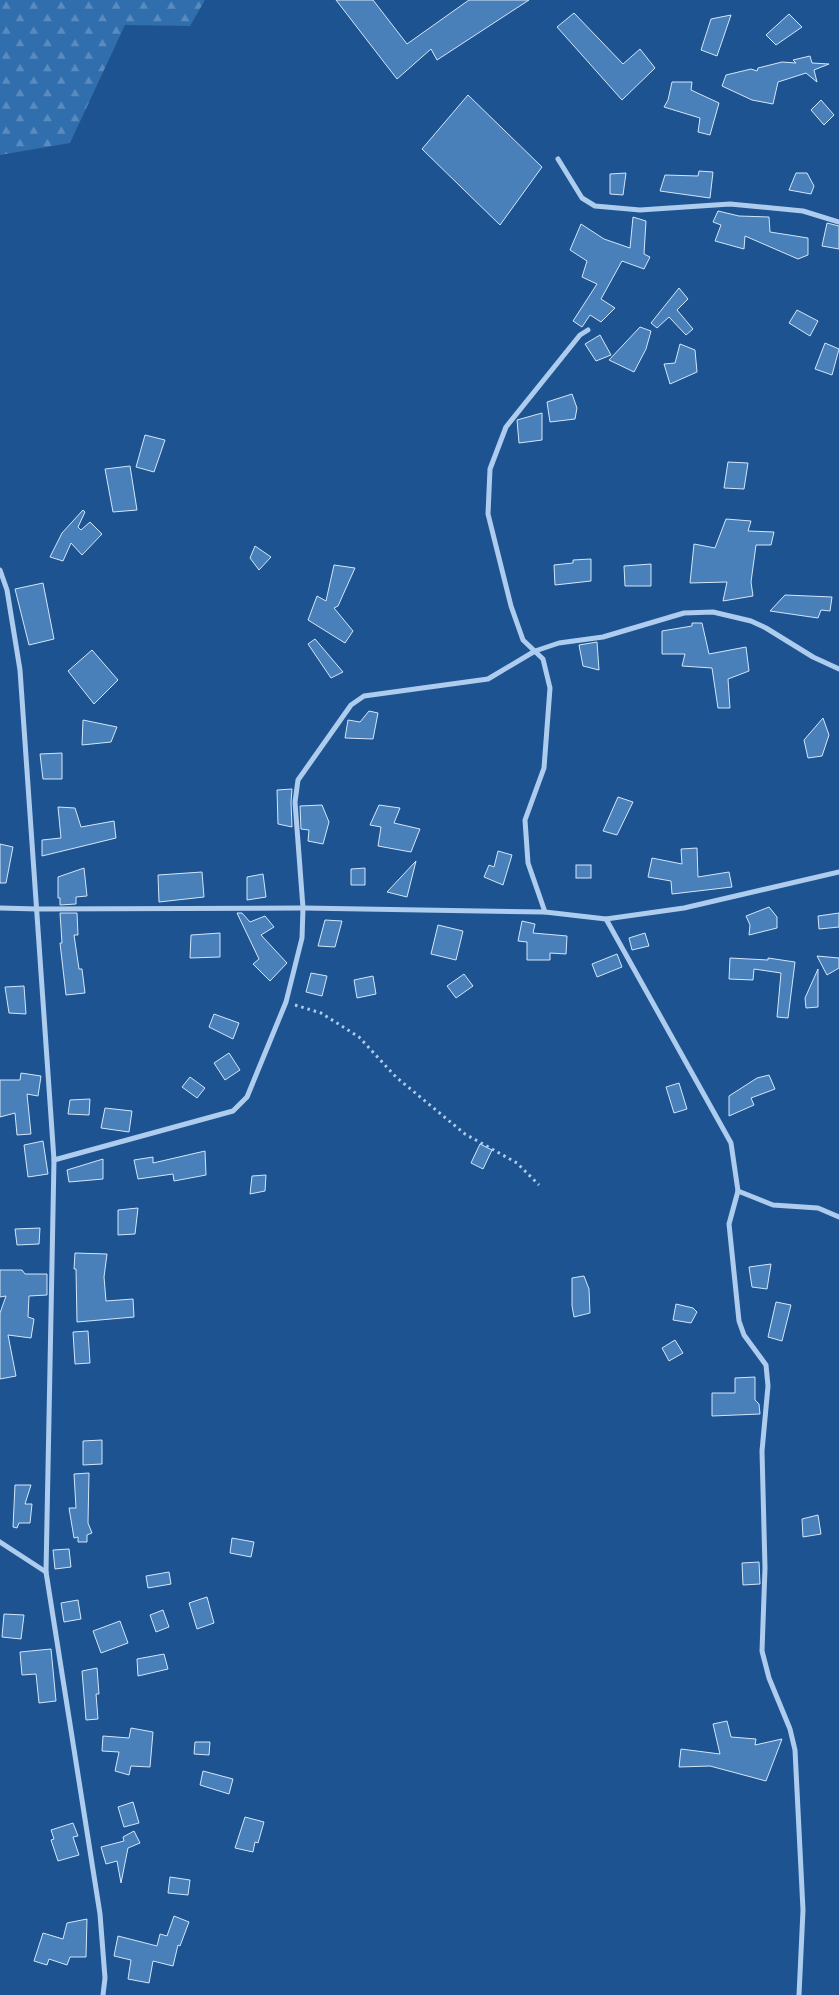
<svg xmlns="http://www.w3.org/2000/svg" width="839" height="1995" font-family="Raleway,sans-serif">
<defs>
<pattern id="forest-firs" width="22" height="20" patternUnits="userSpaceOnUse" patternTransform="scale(1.25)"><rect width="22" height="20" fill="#306eae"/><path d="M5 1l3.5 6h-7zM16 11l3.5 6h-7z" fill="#598bbe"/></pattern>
</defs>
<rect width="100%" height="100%" fill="#1d5390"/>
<path fill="url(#forest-firs)" d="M0,0H205L190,26L125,25L70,143L0,155Z"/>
<g fill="#4a80b9" stroke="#d3e6fa">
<path d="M336,0H373L407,44L469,0H529L437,60L431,49L397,79Z"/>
<path d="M574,13L623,64L640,49L655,68L622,100L557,27Z"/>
<path d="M789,14L802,27L776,45L766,35Z"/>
<path d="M731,15L717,56L701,50L711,19Z"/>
<path d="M810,56L812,63L829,64L814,70L817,82L806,73L778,82L773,104L752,100L722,86L726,75L751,69L757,71L758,68L782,62L796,63L793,60Z"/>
<path d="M672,82H692L691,90L719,103L710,135L698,132L700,118L664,107L668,100Z"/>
<path d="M468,95L542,167L500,225L422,149Z"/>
<path d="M821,100L834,115L824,125L811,110Z"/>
<path d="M699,171L713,172L710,198L660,191L665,175L698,176Z"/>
<path d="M626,173L623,195L610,194V174Z"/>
<path d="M796,173H807L814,186L811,194L789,190Z"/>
<path d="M718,211L739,216L769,217L770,232L808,238V255L798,259L745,236L744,249L715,241L721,225L713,222Z"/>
<path d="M633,217L646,221L644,254L650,257L644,269L622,261L601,299L615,308L601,322L590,315L582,327L573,321L597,284L582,277L587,261L570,250L581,224L604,239L630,248Z"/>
<path d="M827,223L839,226V249L822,246Z"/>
<path d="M679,288L688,299L677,310L693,329L686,335L669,317L657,328L651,323Z"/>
<path d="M797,310L818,321L810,336L789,323Z"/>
<path d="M640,327L651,331L646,349L634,372L609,360Z"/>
<path d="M600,335L611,355L596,361L585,344Z"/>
<path d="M825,343L839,349L832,375L815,369Z"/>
<path d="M680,344L695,350L697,372L670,384L664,364L675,363Z"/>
<path d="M572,394L577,408L575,419L550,422L547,402Z"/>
<path d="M542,413V440L519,443L517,420Z"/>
<path d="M145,435L165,440L154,472L136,467Z"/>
<path d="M728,462L748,463L744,489L724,488Z"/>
<path d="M130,466L137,510L113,512L105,469Z"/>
<path d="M83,510L85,512L78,527L81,530L90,522L102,534L82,555L71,543L63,561L50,557L62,533Z"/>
<path d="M726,519L751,521L748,531L774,532L771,545H756L751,582L753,596L723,601L727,582L690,583L694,544L715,548Z"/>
<path d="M255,546L271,557L259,570L250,558Z"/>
<path d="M591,559V581L555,585L554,565L573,563V560Z"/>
<path d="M651,564V586H625L624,566Z"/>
<path d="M334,565L355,568L338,606L334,608L353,631L345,643L308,620L317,596L326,601Z"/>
<path d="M43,583L54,639L29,645L15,589Z"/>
<path d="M785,595L832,597L830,611L821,610L818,618L770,611Z"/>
<path d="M692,623H702L709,654L746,647L749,671L728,679L730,708H718L712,668L682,666L685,654H662V631L692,626Z"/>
<path d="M315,639L343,672L331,678L308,644Z"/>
<path d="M597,642L599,670L583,666L579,645Z"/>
<path d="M92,650L118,680L94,704L68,671Z"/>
<path d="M369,711L378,713L373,739L345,738L348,720L360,722Z"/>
<path d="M823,718L829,735L822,756L808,758L804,740Z"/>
<path d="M83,720L117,727L111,742L82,745Z"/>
<path d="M62,753V779H43L40,754Z"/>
<path d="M292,789L291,802L292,827L278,824L277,790Z"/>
<path d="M618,797L633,802L617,835L603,831Z"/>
<path d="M322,805L329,822L323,844L308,841L309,830L301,829L300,806Z"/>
<path d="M379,805L400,808L394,823L420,829L411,852L378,846L381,827L370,825Z"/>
<path d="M58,807L75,808L81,827L114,821L116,838L42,856V840L61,838Z"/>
<path d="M0,844L13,847L6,883H0Z"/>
<path d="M697,848L698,877L729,872L732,887L672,894L671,881L648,877L652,858L682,864L681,849Z"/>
<path d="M498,851L512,855L503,885L484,877L489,865L494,867Z"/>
<path d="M416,861L407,897L387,892Z"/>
<rect x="576" y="865" width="15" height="13"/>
<path d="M84,868L87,896L76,897V904L60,905V898H58V877Z"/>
<path d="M365,868V885H351V869Z"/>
<path d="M202,872L204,897L159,902L158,875Z"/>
<path d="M263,874L266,897L247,900V877Z"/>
<path d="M769,907L777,917V928L749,935L750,925L746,916Z"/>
<path d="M60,913H77L78,935H74L79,969H82L85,993L66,995L60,943H62Z"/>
<path d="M237,913H242L250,922L265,916L274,927L261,935L287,963L270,981L253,964L259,959Z"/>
<path d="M839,913V927L819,929L818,916Z"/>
<path d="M325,920L342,921L335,947L318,946Z"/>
<path d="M522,921L535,924L533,933L567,936L566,954L550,953V960H527V942L518,941Z"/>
<path d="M438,925L463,931L456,960L431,954Z"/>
<path d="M220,933V957L190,958L191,935Z"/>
<path d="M645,933L649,946L632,950L629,938Z"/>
<path d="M617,954L622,967L597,977L592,964Z"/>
<path d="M817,956L839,958V968L827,975Z"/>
<path d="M730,958L768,960V958L795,962L788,1018L777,1017L781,973L754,969L753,980L729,979Z"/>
<path d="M818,969V1007L806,1008L805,998Z"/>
<path d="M311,973L327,976L322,996L306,992Z"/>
<path d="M464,974L473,986L456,998L447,986Z"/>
<path d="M373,976L376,994L357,998L354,980Z"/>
<path d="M24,986L26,1014L9,1013L5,987Z"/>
<path d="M214,1014L239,1023L233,1039L209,1027Z"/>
<path d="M229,1053L240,1070L225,1080L214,1063Z"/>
<path d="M21,1073L41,1076L38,1096L27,1094L31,1134L17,1135L15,1113L0,1117V1080H20Z"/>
<path d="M769,1075L775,1089L751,1098L754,1105L729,1116V1096L757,1078Z"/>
<path d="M190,1077L205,1088L197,1098L182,1087Z"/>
<path d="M679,1083L687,1109L674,1113L666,1087Z"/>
<path d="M90,1099L89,1115L68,1114L70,1100Z"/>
<path d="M105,1108L132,1111L129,1132L101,1128Z"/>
<path d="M43,1141L48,1174L28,1177L24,1145Z"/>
<path d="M480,1144L492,1150L483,1169L471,1163Z"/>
<path d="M205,1151L206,1175L174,1181L173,1174L138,1179L134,1160L153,1157V1163Z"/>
<path d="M103,1159V1179L69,1182L67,1170Z"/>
<path d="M266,1175L265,1191L250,1194L252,1176Z"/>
<path d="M138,1208L135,1234L118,1235V1210Z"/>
<path d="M40,1228L39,1244L17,1245L15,1229Z"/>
<path d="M75,1253L107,1254L104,1277L106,1301L133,1299L134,1317L77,1322L76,1269H74Z"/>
<path d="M771,1264L767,1289L752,1287L749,1267Z"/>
<path d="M0,1270H22L25,1274H47V1295L29,1296L28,1317L34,1319L31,1338L8,1335L16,1376L0,1379V1313L6,1296L0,1297Z"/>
<path d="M584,1276L589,1289L590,1313L574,1317L572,1306V1278Z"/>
<path d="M776,1302L791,1305L782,1341L768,1337Z"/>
<path d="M676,1304L693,1308L697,1312L691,1323L673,1320Z"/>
<path d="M88,1331L90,1363L75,1364L73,1332Z"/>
<path d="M675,1340L683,1353L669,1361L662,1348Z"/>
<path d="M755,1377V1400L759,1404L760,1414L712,1416V1393H735V1378Z"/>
<path d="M102,1440V1464L83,1465V1441Z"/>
<path d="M89,1473L88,1523L92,1533L87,1535V1542H78V1537L74,1538L69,1508H76L74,1474Z"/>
<path d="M15,1485H31L25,1504H32L30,1523H19L17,1528L13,1527Z"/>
<path d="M818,1515L821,1534L803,1537L802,1519Z"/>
<path d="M232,1538L254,1542L251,1557L230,1553Z"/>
<path d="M69,1549L71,1567L55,1569L53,1550Z"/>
<path d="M759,1562L760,1584L743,1585L742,1563Z"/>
<path d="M169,1572L171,1584L148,1588L146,1576Z"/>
<path d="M207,1597L214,1623L197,1629L189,1603Z"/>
<path d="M78,1600L81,1619L64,1622L61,1603Z"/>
<path d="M163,1610L169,1627L156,1632L150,1615Z"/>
<path d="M4,1614L24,1615L21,1639L2,1637Z"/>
<path d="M120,1621L128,1643L101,1653L93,1631Z"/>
<path d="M51,1649L56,1701L39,1703L36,1674L22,1675L20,1652Z"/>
<path d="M164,1654L168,1669L138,1676L137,1659Z"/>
<path d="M97,1668L99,1694H96L98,1719L86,1720L82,1671Z"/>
<path d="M727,1721L731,1737L756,1739L755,1745L782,1739L766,1781L710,1766L679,1767L681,1749L720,1754L713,1724Z"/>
<path d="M131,1728L153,1732L150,1767L131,1766L129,1775L115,1771L119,1752L102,1751L103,1736L129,1738Z"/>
<path d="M195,1742H210L209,1755L194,1754Z"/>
<path d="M203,1771L233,1779L229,1794L200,1785Z"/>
<path d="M133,1802L139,1823L124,1827L118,1807Z"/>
<path d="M245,1817L264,1822L258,1843L255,1842L253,1852L235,1848Z"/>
<path d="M73,1823L78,1836L73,1837L79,1855L58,1861L51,1840L54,1839L51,1830Z"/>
<path d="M134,1831L140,1843L128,1848L121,1883L117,1861L106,1864L101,1847L124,1841L123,1837Z"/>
<path d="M170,1877L190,1880L188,1895L168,1893Z"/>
<path d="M174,1916L189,1922L180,1946L178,1945L173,1966L153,1961L149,1983L128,1979L131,1960L114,1956L118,1936L157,1946L160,1934L167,1936Z"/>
<path d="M87,1919L86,1957H70L67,1965L49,1959L47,1965L34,1961L43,1933L63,1939L67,1923Z"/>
</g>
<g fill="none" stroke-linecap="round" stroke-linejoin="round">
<path stroke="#adccee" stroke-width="3" stroke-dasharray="2.5 4" stroke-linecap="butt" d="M295,1005L321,1013L359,1037L396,1077L465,1134L517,1163L539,1185"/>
<g stroke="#adccee" stroke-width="5">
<path d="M558,159L582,198L595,206L640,210L730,204L803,211L839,222"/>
<path d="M0,570L7,590L20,670L54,1160L46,1572L100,1914L105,1978L103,1995"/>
<path d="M0,908L37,909L303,908L545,912L606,919L684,908L839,872"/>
<path d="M545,912L528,863L525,820L544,768L550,688L543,659L523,640L511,606L488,514L490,469L506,427L580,335L588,330"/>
<path d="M606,919L731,1143L738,1191L773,1205L818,1208L839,1217"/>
<path d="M54,1160L233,1111L247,1097L286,1002L302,938L303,908L295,802L298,780L351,705L364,696L488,679L535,651L559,643L603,637L684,613L713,612L751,621L766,628L813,657L839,669"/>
<path d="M738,1191L729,1224L739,1321L744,1335L766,1365L768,1386L762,1451L765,1568L762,1651L769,1678L790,1729L795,1750L803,1910L799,1995"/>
<path d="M0,1542L46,1572"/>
</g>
</g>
</svg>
